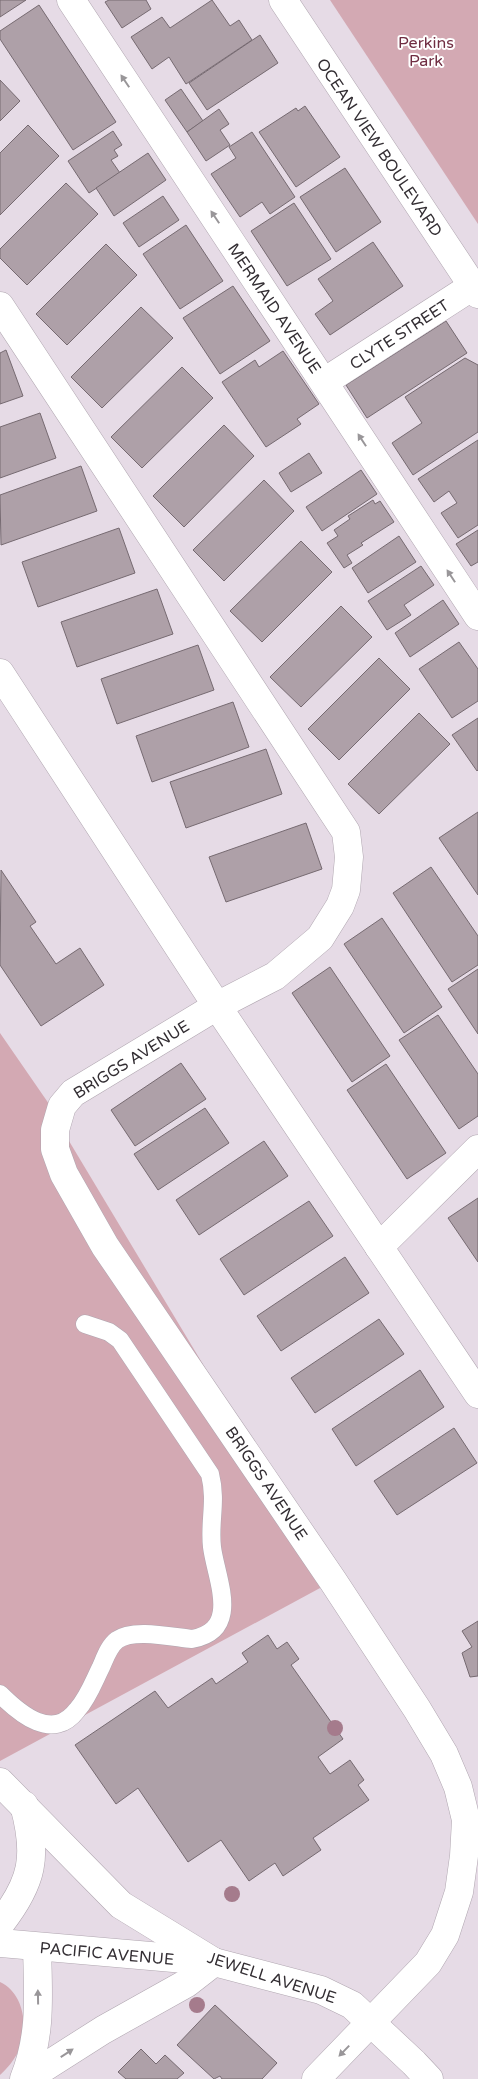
<svg xmlns="http://www.w3.org/2000/svg" width="478" height="2079" font-family="'Varela Round',sans-serif">
<rect width="100%" height="100%" fill="#e6dbe6"/>
<g fill="#d3a9b3">
<path d="M330,0H478V224Z"/>
<path d="M0,1033L58,1117L57,1121L333,1581L0,1761Z"/>
<path d="M0,1982C24,1993 29,2028 19,2050C15,2059 7,2069 0,2075Z"/>
</g>
<g fill="#aea0a8" stroke="#766a71">
<path d="M0,0H26L0,17Z"/>
<path d="M109,0H146L151,9L122,28L105,2Z"/>
<path d="M212,0L230,26L239,20L252,40L186,84L169,57L152,69L131,37L162,17L170,28Z"/>
<path d="M39,5L116,122L73,150L0,39V31Z"/>
<path d="M260,35L278,63L207,110L189,83Z"/>
<path d="M0,80L20,101L0,121Z"/>
<path d="M181,89L203,121L187,132L165,100Z"/>
<path d="M305,106L340,157L296,187L259,132L296,108L298,111Z"/>
<path d="M219,109L229,124L220,130L230,145L206,161L187,132Z"/>
<path d="M28,125L59,156L0,215V153Z"/>
<path d="M113,131L122,145L114,150L118,156L111,160L120,173L89,193L68,161Z"/>
<path d="M252,132L295,197L270,214L262,202L240,217L211,174L236,158L229,147Z"/>
<path d="M148,153L166,180L114,216L96,188Z"/>
<path d="M345,168L381,222L336,252L300,197Z"/>
<path d="M66,183L98,214L27,285L0,258V249Z"/>
<path d="M163,196L179,220L139,247L123,223Z"/>
<path d="M294,203L331,259L287,286L251,231Z"/>
<path d="M186,225L223,281L180,309L143,254Z"/>
<path d="M373,242L403,286L330,335L315,314L333,301L318,279Z"/>
<path d="M106,244L137,275L67,345L36,314Z"/>
<path d="M233,286L270,341L220,374L183,318Z"/>
<path d="M141,307L173,338L102,408L71,377Z"/>
<path d="M446,321L467,353L367,418L346,385Z"/>
<path d="M6,350L23,396L0,404V353Z"/>
<path d="M283,351L319,404L297,419L301,424L266,447L222,382L255,360L259,367Z"/>
<path d="M465,358L478,365V432L413,475L392,443L422,423L405,397Z"/>
<path d="M182,367L213,398L142,468L111,437Z"/>
<path d="M40,413L56,458L0,478V427Z"/>
<path d="M224,425L254,456L184,527L153,496Z"/>
<path d="M478,440V525L458,538L441,513L457,503L449,491L434,502L418,479Z"/>
<path d="M309,453L322,473L291,492L279,473Z"/>
<path d="M81,466L97,511L1,545L0,495Z"/>
<path d="M361,470L377,494L322,531L306,507Z"/>
<path d="M264,480L294,511L224,581L193,550Z"/>
<path d="M373,500L375,504L380,501L394,522L361,543L363,545L347,555L352,563L344,568L327,543L338,536L334,530L350,519L348,516Z"/>
<path d="M119,528L135,573L38,607L22,562Z"/>
<path d="M478,530V562L471,566L456,544Z"/>
<path d="M399,536L416,562L368,593L352,568Z"/>
<path d="M301,541L332,572L262,642L230,611Z"/>
<path d="M421,566L434,585L404,605L411,615L387,630L368,601Z"/>
<path d="M157,589L173,634L77,667L61,622Z"/>
<path d="M443,600L459,624L410,657L395,633Z"/>
<path d="M341,606L372,637L301,707L270,677Z"/>
<path d="M459,642L478,669V701L452,718L419,669Z"/>
<path d="M198,645L214,690L117,724L101,679Z"/>
<path d="M379,658L410,689L339,760L308,729Z"/>
<path d="M233,702L249,747L152,782L136,736Z"/>
<path d="M419,713L450,744L379,814L348,784Z"/>
<path d="M478,718V770L477,771L452,735Z"/>
<path d="M266,749L282,794L186,828L170,782Z"/>
<path d="M478,812V895L439,838Z"/>
<path d="M306,823L322,869L226,902L209,857Z"/>
<path d="M431,867L478,936V965L452,982L393,893Z"/>
<path d="M1,870L36,922L30,926L56,964L80,948L104,985L41,1026L0,965Z"/>
<path d="M382,918L442,1007L404,1033L344,944Z"/>
<path d="M330,967L390,1056L352,1082L292,993Z"/>
<path d="M478,969V1034L448,989Z"/>
<path d="M438,1015L478,1074V1116L459,1129L399,1040Z"/>
<path d="M181,1063L206,1099L135,1146L111,1110Z"/>
<path d="M386,1064L446,1153L407,1179L347,1090Z"/>
<path d="M205,1108L229,1143L158,1190L134,1154Z"/>
<path d="M264,1141L288,1176L199,1235L176,1200Z"/>
<path d="M478,1198V1262L448,1218Z"/>
<path d="M309,1201L333,1236L244,1295L220,1259Z"/>
<path d="M345,1257L369,1293L281,1351L257,1316Z"/>
<path d="M379,1319L404,1354L315,1413L291,1378Z"/>
<path d="M420,1370L444,1407L356,1466L332,1429Z"/>
<path d="M454,1428L477,1463L397,1515L374,1481Z"/>
<path d="M478,1621V1676L470,1677L462,1653L472,1647L462,1631Z"/>
<path d="M268,1635L277,1649L287,1642L299,1659L291,1665L343,1739L318,1757L330,1774L350,1760L364,1780L358,1785L369,1800L313,1838L321,1850L283,1876L275,1863L249,1881L221,1840L188,1862L138,1788L116,1804L75,1745L155,1691L168,1708L212,1678L216,1684L248,1662L242,1653Z"/>
<path d="M215,2005L277,2063L262,2079H222L220,2076L214,2079L177,2045Z"/>
<path d="M141,2049L156,2064L165,2055L184,2073L177,2079H126L118,2072Z"/>
</g>
<g fill="none" stroke-linecap="round" stroke-linejoin="round">
<g stroke="#b0a6b0" stroke-width="19">
<path id="service" d="M0,1694C20,1714 53,1742 77,1710C88,1698 94,1681 101,1667C105,1658 109,1646 117,1640C133,1628 172,1637 192,1639C242,1630 216,1579 212,1547C209,1521 217,1502 210,1474L120,1340L109,1332L85,1324"/>
</g>
<g stroke="#b0a6b0" stroke-width="29">
<g id="minor">
<path d="M71,0L478,616"/>
<path d="M0,306L346,832L349,857L346,890L340,906L320,938L275,976L217,1006L73,1093L62,1106L55,1130V1149L64,1174L105,1246L333,1581L417,1709L444,1754L458,1787L466,1820L464,1856L459,1892L445,1935L428,1963L316,2079"/>
<path d="M324,382L473,286"/>
<path d="M0,673L217,1006L478,1394"/>
<path d="M379,1247L478,1149"/>
<path d="M0,1782L121,1905L214,1962L321,1990L352,2005L414,2063L429,2079"/>
<path d="M0,1924C33,1882 38,1856 24,1805"/>
<path d="M0,1943L208,1961"/>
<path d="M24,2079C42,2034 38,1994 37,1947"/>
<path d="M26,2079L103,2030L187,1983L214,1962"/>
</g>
</g>
<g stroke="#b0a6b0" stroke-width="29">
<path id="secondary" d="M283,0L478,294"/>
</g>
<use href="#service" stroke="#fff" stroke-width="18"/>
<use href="#minor" stroke="#fff" stroke-width="28"/>
<use href="#secondary" stroke="#fff" stroke-width="28"/>
</g>
<g fill="#a57b8c">
<circle cx="335" cy="1728" r="8"/>
<circle cx="232" cy="1894" r="8"/>
<circle cx="197" cy="2005" r="8"/>
</g>
<defs><path id="oneway-solid" d="M-6-.8H1V-3.2L6.5 0L1 3.2V.8H-6Z" transform="scale(1.25)"/></defs>
<g fill="#999699">
<use href="#oneway-solid" transform="translate(125 81) rotate(-124)"/>
<use href="#oneway-solid" transform="translate(215 217) rotate(-124)"/>
<use href="#oneway-solid" transform="translate(362 440) rotate(-123)"/>
<use href="#oneway-solid" transform="translate(451 576) rotate(-123)"/>
<use href="#oneway-solid" transform="translate(38 1997) rotate(-91)"/>
<use href="#oneway-solid" transform="translate(344 2051) rotate(134)"/>
<use href="#oneway-solid" transform="translate(67 2053) rotate(-33)"/>
</g>
<g text-anchor="middle" stroke-width="4" stroke-linejoin="round" paint-order="stroke">
<g font-size="16" fill="#702d42" stroke="#fff">
<text x="426" y="48">Perkins<tspan x="426" dy="18">Park</tspan></text>
</g>
<g font-size="16" fill="#332e33" stroke="#fff">
<text transform="translate(380 147) rotate(56)" y="6">OCEAN VIEW BOULEVARD</text>
<text transform="translate(275 308) rotate(56)" y="6">MERMAID AVENUE</text>
<text transform="translate(399 334) rotate(-33)" y="6">CLYTE STREET</text>
<text transform="translate(131 1059) rotate(-32)" y="6">BRIGGS AVENUE</text>
<text transform="translate(267 1483) rotate(56)" y="6">BRIGGS AVENUE</text>
<text transform="translate(107 1953) rotate(5)" y="6">PACIFIC AVENUE</text>
<text transform="translate(272 1977) rotate(18)" y="6">JEWELL AVENUE</text>
</g>
</g>
</svg>
